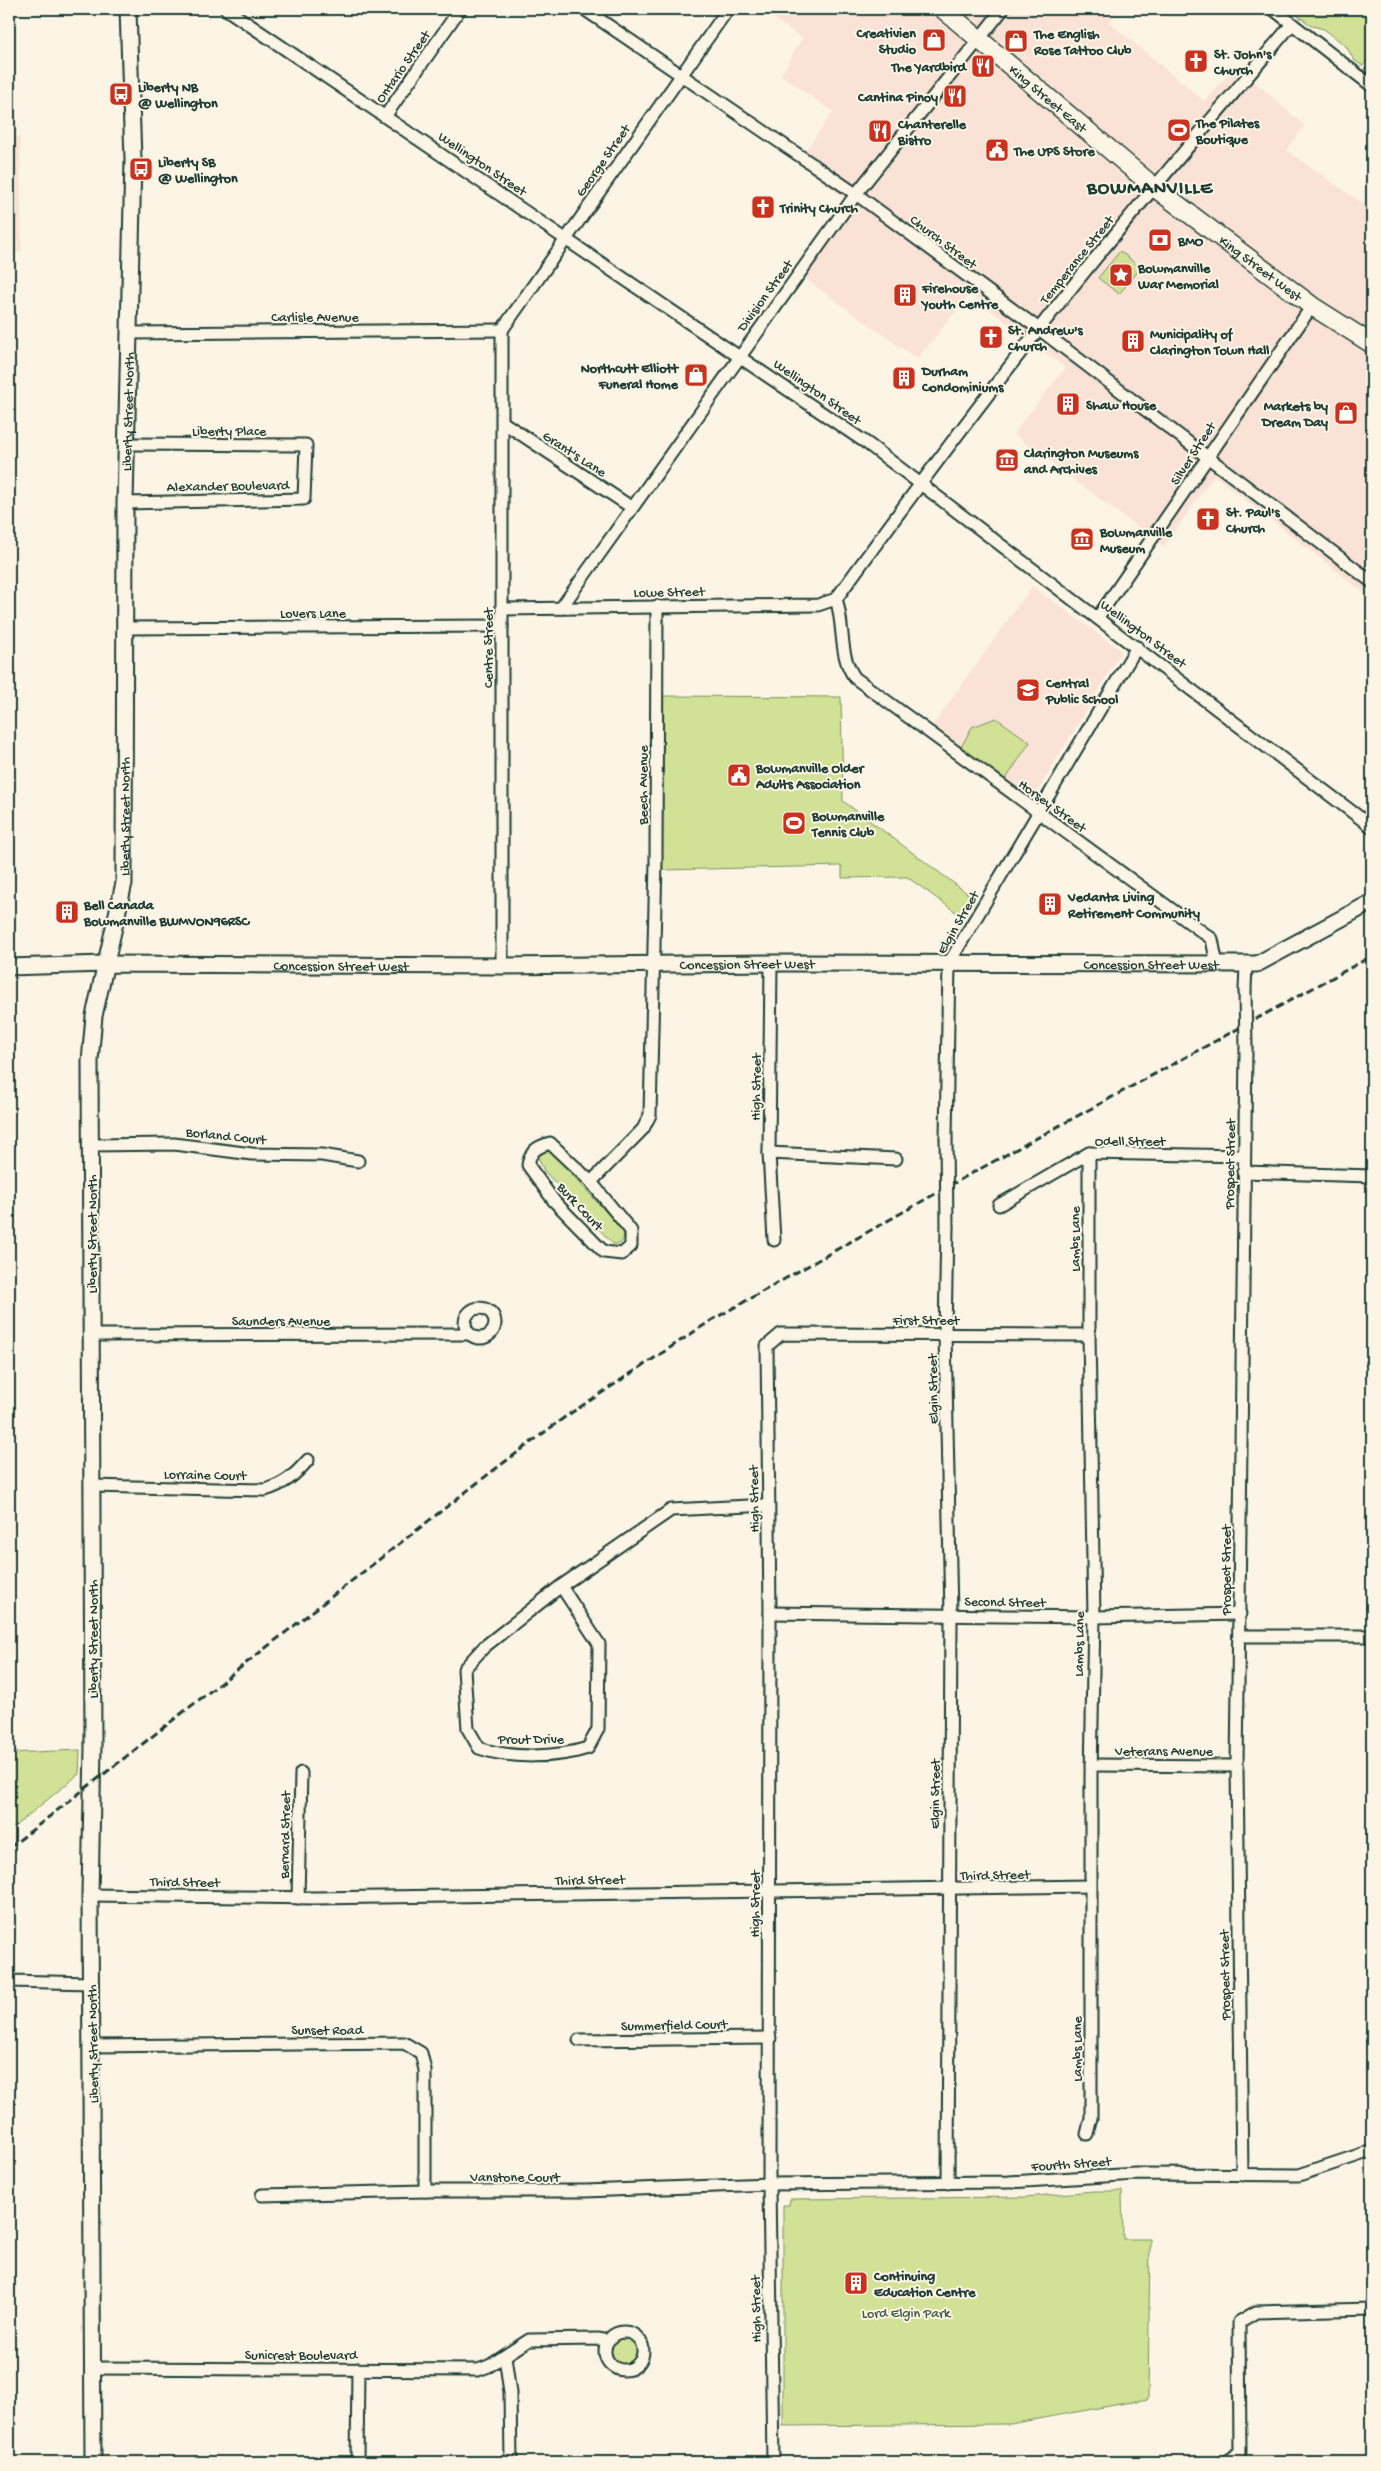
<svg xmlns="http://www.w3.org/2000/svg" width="1381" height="2471" font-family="'Gochi Hand',sans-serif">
<rect width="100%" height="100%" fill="#fcf5e5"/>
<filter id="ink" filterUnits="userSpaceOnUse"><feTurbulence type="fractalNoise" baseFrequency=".02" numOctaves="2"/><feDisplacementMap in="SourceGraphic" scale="10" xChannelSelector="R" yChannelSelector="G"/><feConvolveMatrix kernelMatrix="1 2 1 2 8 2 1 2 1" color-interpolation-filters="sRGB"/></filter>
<g filter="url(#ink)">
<g fill="#fae3d6">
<path d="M759,9H1119L1109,22L1204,101L1236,65L1305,126L1286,150L1372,210V599L1214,475L1164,547L1013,434L1065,368L970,294L917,359L793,270L847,201L798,161L833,112L781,75L802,38Z"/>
<path d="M9,137H20L22,252L9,253Z"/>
<path d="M1032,586L1122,651L1031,802L930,729Z"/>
</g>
<g fill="#d1e195" stroke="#788f64">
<path d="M1289,9H1372V55L1363,66L1354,60L1346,46L1324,29L1312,26Z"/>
<path d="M1120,251L1141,268L1119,294L1098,278Z"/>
<path d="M662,696L841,697L843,801L971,896L960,915L907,877L842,878V866L662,870Z"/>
<path d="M996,718L1030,742L1004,782L960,749L972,727Z"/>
<path d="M545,1151L552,1152L624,1232L623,1240L620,1244H613L544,1171L538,1157Z"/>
<path d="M80,1750L79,1774L9,1831V1753Z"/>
<path d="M1093,2191H1122L1123,2239H1150L1148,2399L1010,2424L783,2426V2205H789L790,2199L1026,2197Z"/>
<circle cx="624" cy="2351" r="14"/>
</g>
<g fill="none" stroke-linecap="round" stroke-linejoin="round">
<g stroke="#1f3d34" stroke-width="15">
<g id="street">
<path d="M226,9L868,444L1372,827"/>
<path d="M584,9L856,194L1039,329L1372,582"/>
<path d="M1273,9L1372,86"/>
<path d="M386,115L460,9"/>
<path d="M502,330V966"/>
<path d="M502,330L728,9"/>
<path d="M128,333L502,330"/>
<path d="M504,423L631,507"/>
<path d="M125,503L304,499L306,445L126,444"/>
<path d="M836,599C902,508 969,418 1038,330C1120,225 1207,125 1292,24"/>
<path d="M836,599C845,625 838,656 855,678L1212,939L1217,965"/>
<path d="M561,608L856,194L1003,9"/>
<path d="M502,609L818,605L836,599"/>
<path d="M1098,617L1312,306"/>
<path d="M124,628L502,626"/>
<path d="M771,963L769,1153L774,1240"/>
<path d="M1245,990L1246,965"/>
<path d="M946,1138L949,963L1137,647"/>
<path d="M550,1143L591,1182L631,1231V1246L622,1254L604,1252L554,1201L528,1165C530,1151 537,1147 550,1143Z"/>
<path d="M91,1145L174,1144L252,1154L322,1155L358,1161"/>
<path d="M769,1153L896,1159"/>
<path d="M1243,1172L1372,1176"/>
<path d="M591,1182L643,1129L650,1115L656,861L657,606"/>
<path d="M999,1205L1089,1153L1244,1156"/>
<path d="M947,1227L945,1333L951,1615L948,2183"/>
<circle cx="480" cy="1323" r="15"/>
<path d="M92,1335L470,1334"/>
<path d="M91,1486L265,1490C285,1484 295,1475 308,1460"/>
<path d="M561,1586L599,1644L598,1729L588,1748C557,1758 510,1759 479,1748L468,1729L464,1669L484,1647L561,1586L671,1510L768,1505"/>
<path d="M770,1613L1094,1617L1240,1614"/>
<path d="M1240,1636H1372"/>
<path d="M1091,1765L1237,1766"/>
<path d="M90,1895L314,1898L1090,1886"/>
<path d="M298,1898L301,1773"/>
<path d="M9,1981L91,1983"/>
<path d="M579,2040L770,2038"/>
<path d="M92,2046L404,2043L421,2053L425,2070V2191"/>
<path d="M1087,2134L1091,2118V1774L1094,1617L1089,1335V1153"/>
<path d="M1242,2175L1237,1766L1246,1049"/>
<path d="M262,2195L425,2191H585L769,2184L1009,2182L1136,2174L1299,2175L1365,2153H1372"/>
<circle cx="624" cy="2351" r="19"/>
<path d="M505,2356L510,2393L511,2462"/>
<path d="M94,2368L478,2370L489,2366L529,2340L599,2339L608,2341"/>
<path d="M357,2462L358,2369"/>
<path d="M773,2462L769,2184L770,1613L767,1346L781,1334L1089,1335"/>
<path d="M1227,2462L1240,2453L1239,2322L1256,2312L1372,2309"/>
</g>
</g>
<g stroke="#1f3d34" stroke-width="19">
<g id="secondary">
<path id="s1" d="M9,967L105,964L502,966L771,963L1257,964L1372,902"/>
<path id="s2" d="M93,2462L90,1895L93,1747L90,1061L94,1016L124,883L125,503L133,160L128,9"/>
</g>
</g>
<g stroke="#1f3d34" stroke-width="21">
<g id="primary">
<path id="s3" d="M943,9L1154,187L1312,306L1372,344"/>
</g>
</g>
<use href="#street" stroke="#fcf5e5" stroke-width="11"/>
<use href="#secondary" stroke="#fcf5e5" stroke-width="15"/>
<use href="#primary" stroke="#fcf5e5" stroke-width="18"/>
<path stroke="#1f3d34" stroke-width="3" stroke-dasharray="8 4" stroke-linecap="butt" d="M9,1848L490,1473L565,1417L712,1320L965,1177L1372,956"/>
<g stroke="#1f3d34" stroke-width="15" stroke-linecap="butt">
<g id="street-bridge">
<path d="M1245,990L1246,1049"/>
<path d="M946,1138L947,1227"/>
</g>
</g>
<use href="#street-bridge" stroke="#fcf5e5" stroke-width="11"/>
</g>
</g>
<defs>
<g id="shop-square" transform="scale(1.25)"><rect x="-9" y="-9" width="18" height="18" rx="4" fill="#c8321e" stroke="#fcf5e5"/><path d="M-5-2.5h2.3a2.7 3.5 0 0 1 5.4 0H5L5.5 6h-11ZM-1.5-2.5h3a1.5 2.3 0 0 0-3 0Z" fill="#fff"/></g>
<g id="church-square" transform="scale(1.25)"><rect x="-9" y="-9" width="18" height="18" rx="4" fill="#c8321e" stroke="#fcf5e5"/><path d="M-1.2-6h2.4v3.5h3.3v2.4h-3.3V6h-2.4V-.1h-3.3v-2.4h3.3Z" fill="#fff"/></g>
<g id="restaurant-square" transform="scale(1.25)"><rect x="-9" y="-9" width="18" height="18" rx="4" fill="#c8321e" stroke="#fcf5e5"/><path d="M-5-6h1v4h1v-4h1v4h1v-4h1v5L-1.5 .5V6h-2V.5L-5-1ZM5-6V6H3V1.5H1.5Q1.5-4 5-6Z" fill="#fff"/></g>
<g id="bus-square" transform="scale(1.25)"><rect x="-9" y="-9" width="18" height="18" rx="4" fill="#c8321e" stroke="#fcf5e5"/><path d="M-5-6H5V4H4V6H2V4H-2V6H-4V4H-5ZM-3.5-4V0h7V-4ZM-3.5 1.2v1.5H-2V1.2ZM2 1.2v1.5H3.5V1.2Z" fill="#fff"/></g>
<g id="stadium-square" transform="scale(1.25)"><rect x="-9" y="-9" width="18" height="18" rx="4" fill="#c8321e" stroke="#fcf5e5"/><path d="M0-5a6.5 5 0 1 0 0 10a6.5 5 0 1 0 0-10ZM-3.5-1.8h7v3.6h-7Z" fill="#fff"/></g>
<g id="civic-square" transform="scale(1.25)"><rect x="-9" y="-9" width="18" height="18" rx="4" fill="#c8321e" stroke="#fcf5e5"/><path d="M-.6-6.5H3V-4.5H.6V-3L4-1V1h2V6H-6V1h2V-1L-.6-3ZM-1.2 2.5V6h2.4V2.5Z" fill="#fff"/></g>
<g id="bank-square" transform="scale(1.25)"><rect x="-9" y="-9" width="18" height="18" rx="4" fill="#c8321e" stroke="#fcf5e5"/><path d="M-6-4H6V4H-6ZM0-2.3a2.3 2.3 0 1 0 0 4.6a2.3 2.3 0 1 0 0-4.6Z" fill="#fff"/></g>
<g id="sight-square" transform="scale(1.25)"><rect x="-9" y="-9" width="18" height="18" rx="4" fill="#c8321e" stroke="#fcf5e5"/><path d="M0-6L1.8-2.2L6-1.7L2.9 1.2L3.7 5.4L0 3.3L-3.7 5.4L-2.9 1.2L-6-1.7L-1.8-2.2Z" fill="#fff"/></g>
<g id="building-square" transform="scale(1.25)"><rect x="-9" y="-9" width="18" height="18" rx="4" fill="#c8321e" stroke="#fcf5e5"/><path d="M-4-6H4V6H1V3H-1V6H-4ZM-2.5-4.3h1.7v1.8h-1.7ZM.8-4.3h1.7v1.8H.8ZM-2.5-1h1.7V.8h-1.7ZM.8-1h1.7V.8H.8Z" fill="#fff"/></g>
<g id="museum-square" transform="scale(1.25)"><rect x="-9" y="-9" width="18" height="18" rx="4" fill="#c8321e" stroke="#fcf5e5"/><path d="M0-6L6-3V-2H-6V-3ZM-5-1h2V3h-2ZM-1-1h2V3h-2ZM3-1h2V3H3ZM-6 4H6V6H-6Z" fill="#fff"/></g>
<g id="school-square" transform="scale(1.25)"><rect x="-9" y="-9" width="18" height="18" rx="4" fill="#c8321e" stroke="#fcf5e5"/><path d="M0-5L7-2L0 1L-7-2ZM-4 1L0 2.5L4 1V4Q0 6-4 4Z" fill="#fff"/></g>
</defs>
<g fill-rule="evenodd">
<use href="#shop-square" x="934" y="40"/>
<use href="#shop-square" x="1016" y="41"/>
<use href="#church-square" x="1196" y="61"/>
<use href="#restaurant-square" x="983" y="66"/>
<use href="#bus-square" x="121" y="94"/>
<use href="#restaurant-square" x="955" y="96"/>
<use href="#stadium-square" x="1179" y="130"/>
<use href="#restaurant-square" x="880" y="131"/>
<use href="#civic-square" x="997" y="150"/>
<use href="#bus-square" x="141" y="169"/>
<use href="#church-square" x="763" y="207"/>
<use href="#bank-square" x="1160" y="240"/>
<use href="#sight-square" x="1121" y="275"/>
<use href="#building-square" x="905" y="295"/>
<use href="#church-square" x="991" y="337"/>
<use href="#building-square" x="1133" y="341"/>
<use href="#shop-square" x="696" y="375"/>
<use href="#building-square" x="904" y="378"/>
<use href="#building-square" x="1068" y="404"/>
<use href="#shop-square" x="1346" y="413"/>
<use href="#museum-square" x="1007" y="460"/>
<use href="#church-square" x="1208" y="519"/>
<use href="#museum-square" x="1082" y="539"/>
<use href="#school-square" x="1028" y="690"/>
<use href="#civic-square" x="739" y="775"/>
<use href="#stadium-square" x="794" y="823"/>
<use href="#building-square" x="1050" y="904"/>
<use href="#building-square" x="67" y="912"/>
<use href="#building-square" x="856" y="2283"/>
</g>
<g text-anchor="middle" stroke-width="4" stroke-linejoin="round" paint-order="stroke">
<g font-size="14" font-weight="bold" fill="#1f3d34" stroke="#fcf5e5" text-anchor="start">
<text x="916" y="37" text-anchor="end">Creativien<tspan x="916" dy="16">Studio</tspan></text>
<text x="1034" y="38">The English<tspan x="1034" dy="16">Rose Tattoo Club</tspan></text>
<text x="1214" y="58">St. John's<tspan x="1214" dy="16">Church</tspan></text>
<text x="966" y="71" text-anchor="end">The Yardbird</text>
<text x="138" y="91">Liberty NB<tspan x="138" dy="16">@ Wellington</tspan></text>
<text x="938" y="101" text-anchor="end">Cantina Pinoy</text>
<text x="1196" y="127">The Pilates<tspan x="1196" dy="16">Boutique</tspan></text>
<text x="898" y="128">Chanterelle<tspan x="898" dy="16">Bistro</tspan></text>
<text x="1014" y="155">The UPS Store</text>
<text x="158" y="166">Liberty SB<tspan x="158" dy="16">@ Wellington</tspan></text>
<text x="780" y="212">Trinity Church</text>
<text x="1178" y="245">BMO</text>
<text x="1138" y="272">Bowmanville<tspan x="1138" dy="16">War Memorial</tspan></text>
<text x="922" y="292">Firehouse<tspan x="922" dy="16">Youth Centre</tspan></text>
<text x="1008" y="334">St. Andrew's<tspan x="1008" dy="16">Church</tspan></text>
<text x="1150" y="338">Municipality of<tspan x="1150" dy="16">Clarington Town Hall</tspan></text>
<text x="678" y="372" text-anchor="end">Northcutt Elliott<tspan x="678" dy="16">Funeral Home</tspan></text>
<text x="922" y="375">Durham<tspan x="922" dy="16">Condominiums</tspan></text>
<text x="1086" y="409">Shaw House</text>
<text x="1328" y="410" text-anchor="end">Markets by<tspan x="1328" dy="16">Dream Day</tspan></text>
<text x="1024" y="457">Clarington Museums<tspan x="1024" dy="16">and Archives</tspan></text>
<text x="1226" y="516">St. Paul's<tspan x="1226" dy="16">Church</tspan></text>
<text x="1100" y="536">Bowmanville<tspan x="1100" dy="16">Museum</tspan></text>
<text x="1046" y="687">Central<tspan x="1046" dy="16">Public School</tspan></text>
<text x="756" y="772">Bowmanville Older<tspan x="756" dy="16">Adults Association</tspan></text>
<text x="812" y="820">Bowmanville<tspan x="812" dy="16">Tennis Club</tspan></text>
<text x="1068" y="901">Vedanta Living<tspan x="1068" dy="16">Retirement Community</tspan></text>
<text x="84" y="909">Bell Canada<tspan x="84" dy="16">Bowmanville BWMVON96RSC</tspan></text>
<text x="874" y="2280">Continuing<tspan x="874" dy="16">Education Centre</tspan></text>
</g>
<g font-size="14" fill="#1f3d34" stroke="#fcf5e5">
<text transform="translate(402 66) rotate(-55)" y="5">Ontario Street</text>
<text dy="5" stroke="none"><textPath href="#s3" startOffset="138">King Street East</textPath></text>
<text transform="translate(602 160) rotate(-55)" y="5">George Street</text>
<text transform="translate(483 163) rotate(34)" y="5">Wellington Street</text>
<text transform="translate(944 241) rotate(37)" y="5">Church Street</text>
<text transform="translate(1076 259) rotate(-51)" y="5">Temperance Street</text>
<text dy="5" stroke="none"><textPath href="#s3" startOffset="410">King Street West</textPath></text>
<text transform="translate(764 295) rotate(-54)" y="5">Division Street</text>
<text x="315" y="321">Carlisle Avenue</text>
<text transform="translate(818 391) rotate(35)" y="5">Wellington Street</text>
<text dy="5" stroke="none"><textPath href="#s2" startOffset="2054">Liberty Street North</textPath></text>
<text x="229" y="435">Liberty Place</text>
<text transform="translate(575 453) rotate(33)" y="5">Grant's Lane</text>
<text transform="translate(1192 453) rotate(-57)" y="5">Silver Street</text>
<text transform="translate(228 485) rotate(-1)" y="5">Alexander Boulevard</text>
<text transform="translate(669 591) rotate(-1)" y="5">Lowe Street</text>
<text x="313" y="617">Lovers Lane</text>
<text transform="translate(1144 633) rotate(37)" y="5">Wellington Street</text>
<text transform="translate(487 648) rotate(-90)" y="5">Centre Street</text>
<text transform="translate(642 785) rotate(-90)" y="5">Beech Avenue</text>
<text transform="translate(1053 805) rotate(36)" y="5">Horsey Street</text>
<text dy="5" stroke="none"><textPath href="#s2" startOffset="1649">Liberty Street North</textPath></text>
<text transform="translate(957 922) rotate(-60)" y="5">Elgin Street</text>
<text dy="5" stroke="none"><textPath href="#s1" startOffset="738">Concession Street West</textPath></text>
<text dy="5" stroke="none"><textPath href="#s1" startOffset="332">Concession Street West</textPath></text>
<text dy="5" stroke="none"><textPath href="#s1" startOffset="1142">Concession Street West</textPath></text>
<text transform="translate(755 1087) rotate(-89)" y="5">High Street</text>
<text transform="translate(226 1135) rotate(6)" y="5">Borland Court</text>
<text x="1130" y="1145">Odell Street</text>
<text transform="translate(1229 1164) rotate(-89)" y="5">Prospect Street</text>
<text transform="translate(581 1206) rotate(47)" y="5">Burk Court</text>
<text transform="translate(91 1234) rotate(-90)" y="5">Liberty Street North</text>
<text transform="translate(1074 1239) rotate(-90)" y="5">Lambs Lane</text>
<text x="926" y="1324">First Street</text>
<text x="281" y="1325">Saunders Avenue</text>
<text transform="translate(932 1389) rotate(-91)" y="5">Elgin Street</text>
<text transform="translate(205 1474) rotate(1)" y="5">Lorraine Court</text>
<text transform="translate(753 1499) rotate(-91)" y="5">High Street</text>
<text transform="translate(1225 1570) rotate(-90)" y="5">Prospect Street</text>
<text transform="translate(1005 1601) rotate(1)" y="5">Second Street</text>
<text transform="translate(92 1639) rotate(-90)" y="5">Liberty Street North</text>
<text transform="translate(1078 1644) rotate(-89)" y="5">Lambs Lane</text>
<text x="531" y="1743">Prout Drive</text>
<text x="1164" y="1755">Veterans Avenue</text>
<text transform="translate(934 1794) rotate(-90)" y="5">Elgin Street</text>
<text transform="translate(284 1835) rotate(-89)" y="5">Bernard Street</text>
<text transform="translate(995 1874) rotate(-1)" y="5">Third Street</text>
<text transform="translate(590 1879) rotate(-1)" y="5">Third Street</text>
<text transform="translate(185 1881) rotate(1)" y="5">Third Street</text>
<text transform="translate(754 1904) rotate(-90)" y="5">High Street</text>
<text transform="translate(1224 1975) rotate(-91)" y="5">Prospect Street</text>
<text transform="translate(674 2024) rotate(-1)" y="5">Summerfield Court</text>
<text x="327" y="2034">Sunset Road</text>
<text transform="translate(92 2044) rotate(-91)" y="5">Liberty Street North</text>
<text transform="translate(1076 2049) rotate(-90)" y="5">Lambs Lane</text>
<text transform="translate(1071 2163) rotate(-4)" y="5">Fourth Street</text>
<text x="515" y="2181">Vanstone Court</text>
<text transform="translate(755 2309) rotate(-91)" y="5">High Street</text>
<text x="301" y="2359">Sunicrest Boulevard</text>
</g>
<g font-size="14" fill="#435e47" stroke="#fcf5e5">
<text x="906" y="2317">Lord Elgin Park</text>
</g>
<g font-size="19" font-weight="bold" letter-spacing="1" fill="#1f3d34" stroke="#fcf5e5">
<text x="1150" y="193">BOWMANVILLE</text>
</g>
</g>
<rect width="1381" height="2471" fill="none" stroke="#fcf5e5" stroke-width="30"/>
<rect x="15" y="15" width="1351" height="2441" fill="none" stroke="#1f3d34" stroke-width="2" filter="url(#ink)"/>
</svg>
